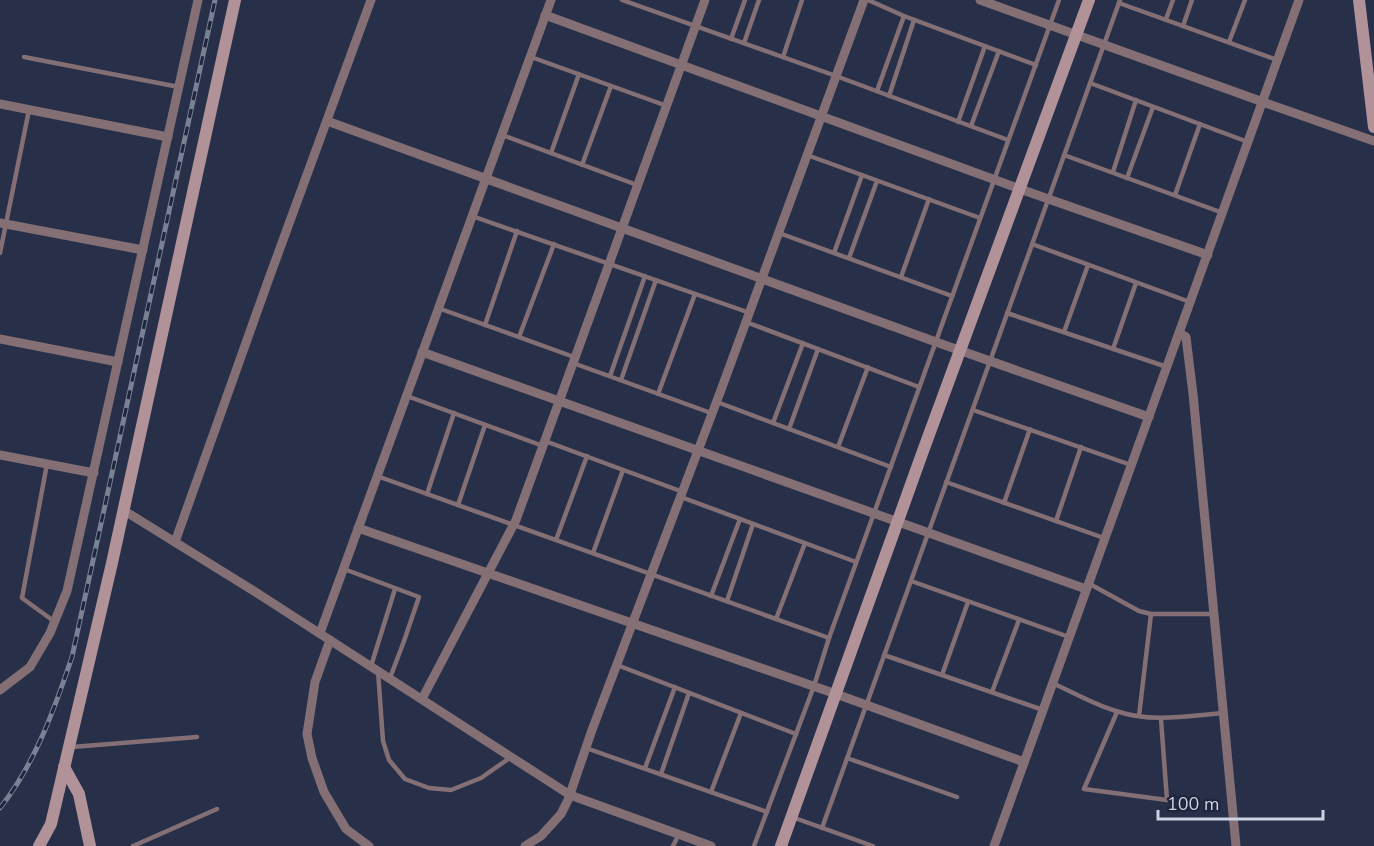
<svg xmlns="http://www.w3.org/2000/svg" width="1374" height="846" font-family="'Nunito Sans',sans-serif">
<rect width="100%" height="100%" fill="#273048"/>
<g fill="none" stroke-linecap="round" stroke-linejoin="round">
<g stroke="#836f74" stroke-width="4.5">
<path d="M622,0L836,76L1008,140"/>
<path d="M868,0L904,16L1036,65"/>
<path d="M1119,3L1277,60"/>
<path d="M1166,19L1173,0"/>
<path d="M1183,26L1192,0"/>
<path d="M731,39L745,0"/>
<path d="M1229,42L1245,0"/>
<path d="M744,43L759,0"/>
<path d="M24,57L179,87"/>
<path d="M531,57L667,106"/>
<path d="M783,57L802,0"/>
<path d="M1090,83L1248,142"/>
<path d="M877,91L904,16"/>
<path d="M889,96L914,20"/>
<path d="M958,122L985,46"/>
<path d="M971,126L999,51"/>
<path d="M502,135L637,185"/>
<path d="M551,153L579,74"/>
<path d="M807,155L980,218"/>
<path d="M1064,155L1223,213"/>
<path d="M582,165L611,86"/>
<path d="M1113,172L1136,100"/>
<path d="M1127,178L1153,107"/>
<path d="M1175,195L1200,124"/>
<path d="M472,216L750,313"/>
<path d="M779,233L952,296"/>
<path d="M1032,244L1190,302"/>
<path d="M0,253L29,110"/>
<path d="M834,253L862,175"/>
<path d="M849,258L877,181"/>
<path d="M901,277L929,199"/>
<path d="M438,308L574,357"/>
<path d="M1007,313L1167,367"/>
<path d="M746,322L919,387"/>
<path d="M485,325L517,231"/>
<path d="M1064,332L1088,265"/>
<path d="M519,337L554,244"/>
<path d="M1113,349L1136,283"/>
<path d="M573,363L711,413"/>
<path d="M610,376L645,276"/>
<path d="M621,380L656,280"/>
<path d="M658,394L695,294"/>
<path d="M407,396L543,446"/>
<path d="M717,402L891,467"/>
<path d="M973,410L1131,465"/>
<path d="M773,423L803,343"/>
<path d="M789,429L818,349"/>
<path d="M545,441L683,492"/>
<path d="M838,447L868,367"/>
<path d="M47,464L22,598L55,622"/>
<path d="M377,476L829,638"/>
<path d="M946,482L1104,538"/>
<path d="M427,494L454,413"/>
<path d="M681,497L856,562"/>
<path d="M1004,503L1030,429"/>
<path d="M458,505L485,425"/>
<path d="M1056,521L1081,447"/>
<path d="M556,540L587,456"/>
<path d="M593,553L623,470"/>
<path d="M344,569L419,597L404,641L390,678"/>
<path d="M911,581L1069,637"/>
<path d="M1088,583L1139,611L1151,614H1213"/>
<path d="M711,596L740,519"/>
<path d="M727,601L753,524"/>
<path d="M776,619L805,543"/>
<path d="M884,655L1043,710"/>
<path d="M617,665L796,734"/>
<path d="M371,666L395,589"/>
<path d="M378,671L383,741L389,760L405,779L429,788L451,790L481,778L511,757"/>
<path d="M942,675L968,602"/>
<path d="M1052,683C1073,692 1095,705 1116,711C1151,723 1188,716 1223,713"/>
<path d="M992,692L1019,620"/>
<path d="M1117,712L1084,789L1167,800L1161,719"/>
<path d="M1139,716L1151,614"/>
<path d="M72,747L197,737"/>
<path d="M586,748L767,812"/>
<path d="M847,758L957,797"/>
<path d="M645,768L675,687"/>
<path d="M661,774L689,693"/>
<path d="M711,792L741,713"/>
<path d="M792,817L873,846"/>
<path d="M822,828L1120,0"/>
<path d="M133,846L217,809"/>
<path d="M673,846L679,834"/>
<path d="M754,846L814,686L829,638L1059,0"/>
</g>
<g stroke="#836f74" stroke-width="9">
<path d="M980,0L1263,102L1374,141"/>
<path d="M545,15L1020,189L1208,255"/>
<path d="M0,104L168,137"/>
<path d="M327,121L936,342L1149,417"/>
<path d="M0,223L143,250"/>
<path d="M1179,333L1186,337L1193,394L1236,846"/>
<path d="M0,339L118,362"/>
<path d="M422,352L1086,589"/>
<path d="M0,455L94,473"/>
<path d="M123,510L257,593L570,795L711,846"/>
<path d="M358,528L836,694L1024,762"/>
<path d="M175,542L268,281L371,0"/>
<path d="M320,633L551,0"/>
<path d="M330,640L315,682L307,734L312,758L324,792L346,829L369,846"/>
<path d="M0,690L30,667L50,633L67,591L198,0"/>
<path d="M422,699L516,520L705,0"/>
<path d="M525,846L541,836L561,814L568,800L592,730L721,390L864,0"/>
<path d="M994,846L1299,0"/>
</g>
<g stroke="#b29299" stroke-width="12">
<path d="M1359,0L1374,127"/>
<path d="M64,767L79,794L90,846"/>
<path d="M39,846L51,824L69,747L112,563L235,0"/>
<path d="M781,846L923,451L1089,0"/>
</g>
<g stroke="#798195" stroke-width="5">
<path id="rail" d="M0,808C35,764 54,710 72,657L215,0"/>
</g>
<use href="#rail" stroke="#1e263d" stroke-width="3" stroke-dasharray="9" stroke-linecap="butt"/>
</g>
<path d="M1158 810v9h165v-9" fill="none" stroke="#ccd2e2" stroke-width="3"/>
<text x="1167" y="810" font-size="18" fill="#ccd2e2" stroke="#1e263d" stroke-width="4.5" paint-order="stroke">100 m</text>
</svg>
